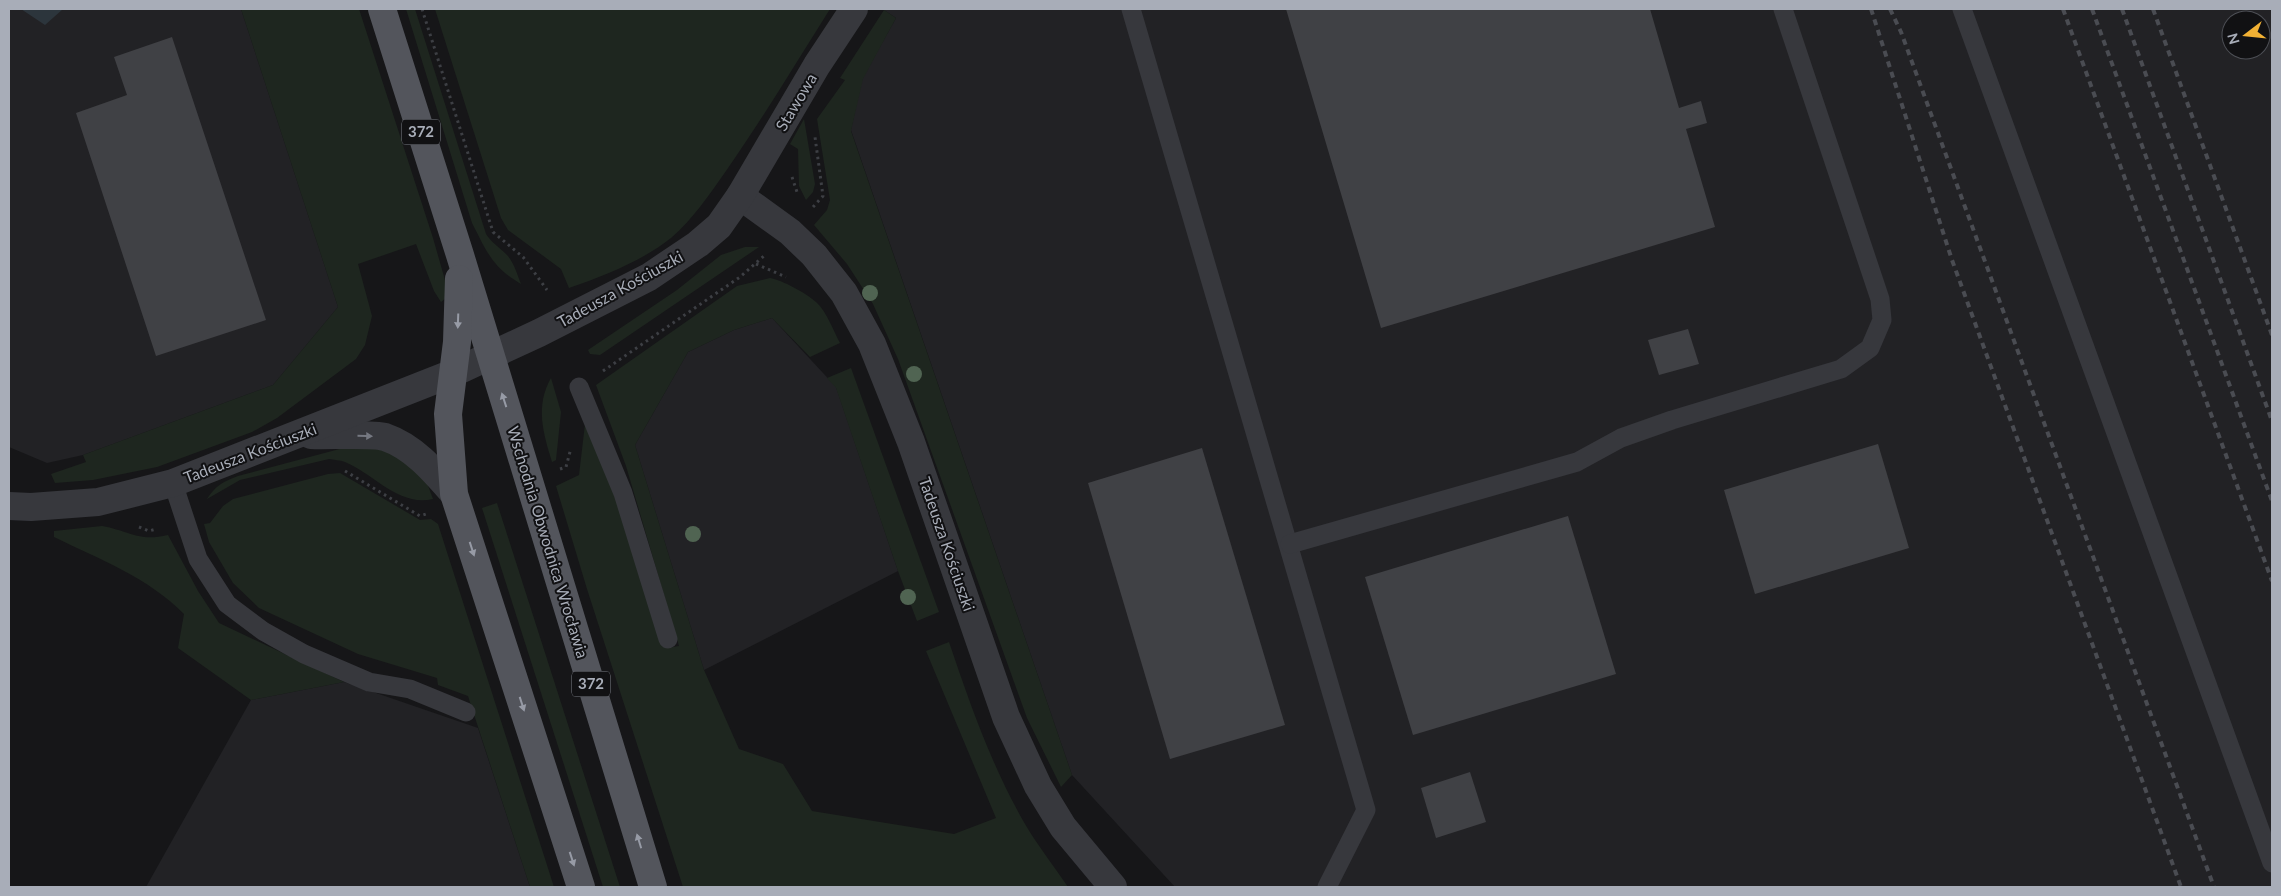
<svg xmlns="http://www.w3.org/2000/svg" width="2281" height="896" font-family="Lato,sans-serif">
<rect width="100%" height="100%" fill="#161618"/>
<g fill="#222225" fill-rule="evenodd">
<path d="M9,9H241L338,307L273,385L83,455L47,463L9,447Z"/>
<path d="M885,9H2272V887H1175L1072,775L851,130L862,79L896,18L884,10ZM2231,20H2261V50H2231Z"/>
<path d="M772,318L836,387L898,571L704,670L635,445L688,352L734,330Z"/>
<path d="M344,682L478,728L530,887H146L251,700Z"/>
</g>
<g fill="#1e261f">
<path d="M241,9H359L433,238L445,280L447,297L441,302L434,291L416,244L358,264L372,316L365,345L356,359L277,418L252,432L157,467L93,480L55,483L51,474L86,462L83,455L273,385L338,307Z"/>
<path d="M406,9H415L486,234C492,243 499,247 506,254C514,262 517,274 521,284C492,267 487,252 472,223Z"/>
<path d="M435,9H830C796,63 763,118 726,171C709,195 693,219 671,238C642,261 604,276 569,288L561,269L508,230L501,218Z"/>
<path d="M884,10L896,18L863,79L851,131L1072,775L1061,787L1027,718L898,359L873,304L847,264L814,225L827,210L830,200L817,119L845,80L840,78Z"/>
<path d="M804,119L815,184L813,192L806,200L799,186L798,149L790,144Z"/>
<path d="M745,247H759L600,355L590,354L588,350L677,290L721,255Z"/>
<path d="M770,278C782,280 806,293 816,302C827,312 833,330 840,343L810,357L772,318L734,330L688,352L635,445L704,670L739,749L783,764L812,811L954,834L996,818L926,651L949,642C970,704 992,767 1025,824C1038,846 1054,866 1068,887H683L587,589L556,486L579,475L585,424L615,496L666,648L679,646L626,466L596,385L737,286Z"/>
<path d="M851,368L939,612L917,621L898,571L836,388L827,378Z"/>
<path d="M551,378L561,412L556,460L552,462C543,433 535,406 551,378Z"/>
<path d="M374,444L398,453L424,475L433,499C399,507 374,474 345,462C340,460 334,460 329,459L240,480L207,499C215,486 224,481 238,476L347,447Z"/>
<path d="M340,473L420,520L431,519L438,524L554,887H530L468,696L438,685L437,678L358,654L259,608L233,583L209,542L204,524L210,523L223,506L233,499L328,474Z"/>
<path d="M497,503L620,887H603L482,508Z"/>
<path d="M102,526C130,531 138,542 168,535L198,591L219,623L344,682L251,700L178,648L184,614C149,578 99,559 54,537V531Z"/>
</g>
<path fill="#2c353c" d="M21,9H63L45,25Z"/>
<g fill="#404145">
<path d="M1286,9H1650L1679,108L1701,101L1707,123L1686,129L1715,227L1381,328Z"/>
<path d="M172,37L266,320L156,356L76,113L127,95L114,57Z"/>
<path d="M1688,329L1699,364L1659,375L1648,340Z"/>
<path d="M1878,444L1909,548L1755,594L1724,490Z"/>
<path d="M1202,448L1285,725L1170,759L1088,483Z"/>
<path d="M1568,516L1616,674L1413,735L1365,577Z"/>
<path d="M1470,772L1486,822L1436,838L1421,788Z"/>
</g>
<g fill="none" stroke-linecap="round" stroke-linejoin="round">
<g stroke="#3d3f44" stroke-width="3" stroke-dasharray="2.5 4" stroke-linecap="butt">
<path d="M422,9L493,232L523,257L547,290"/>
<path d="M792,177L798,195"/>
<path d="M813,207L823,196L815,137"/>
<path d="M756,264L786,277"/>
<path d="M603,371L740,277L765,255"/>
<path d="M560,469L566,467L571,448"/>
<path d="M345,471L420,516L426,514"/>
<path d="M139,527L149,531L156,529"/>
</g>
<g stroke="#37383d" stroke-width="19">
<path d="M1131,9L1366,810L1327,887"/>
<path d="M1962,9L2272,863"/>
<path d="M579,387L623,493L668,639"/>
<path d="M173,483L198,559L227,604L263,631L304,654L369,682L410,689L466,712"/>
<path d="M1290,544L1577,462L1621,438L1672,420L1841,369L1870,348L1882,320L1880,299L1783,9"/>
</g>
<g stroke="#37383d" stroke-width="28">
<path d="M740,196L790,232L814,255L844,293L872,344L911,442L1006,717L1038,786L1063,827L1113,887"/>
<path d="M311,435C327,436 372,433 385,437C414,447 434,471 454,494"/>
<path d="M9,506L31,507L98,502L173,483L453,373L539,333L649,277L698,244L719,226L740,196L817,65L854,9"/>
</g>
<g stroke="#53555c" stroke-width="28">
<path d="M382,9L460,255L653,887"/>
<path d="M459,279L457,342L448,414L454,494L581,887"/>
</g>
<g stroke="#4a4c52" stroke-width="4" stroke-dasharray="6 5" stroke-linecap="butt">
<path d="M1871,9L1952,260L2181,887"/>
<path d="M1890,9L1901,32L2214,887"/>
<path d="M2063,9L2272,581"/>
<path d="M2092,9L2272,501"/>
<path d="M2122,9L2272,421"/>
<path d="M2153,9L2272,335"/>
</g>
</g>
<g fill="#506452">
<circle cx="870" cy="293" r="8"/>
<circle cx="914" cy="374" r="8"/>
<circle cx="693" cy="534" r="8"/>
<circle cx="908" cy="597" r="8"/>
</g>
<defs><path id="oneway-solid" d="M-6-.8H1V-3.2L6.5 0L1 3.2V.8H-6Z" transform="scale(1.25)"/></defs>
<g fill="#979ba6">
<use href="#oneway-solid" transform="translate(458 321) rotate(92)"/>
<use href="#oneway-solid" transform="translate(504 400) rotate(-108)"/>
<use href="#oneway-solid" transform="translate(472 549) rotate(72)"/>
<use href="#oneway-solid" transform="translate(522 704) rotate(72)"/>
<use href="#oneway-solid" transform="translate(639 841) rotate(-107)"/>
<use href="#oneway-solid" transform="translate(572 859) rotate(72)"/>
</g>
<use fill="#757881" href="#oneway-solid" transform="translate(365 436) rotate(1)"/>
<g text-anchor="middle" stroke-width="4" stroke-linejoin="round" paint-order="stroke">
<g fill="#111113" stroke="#7b7e86" stroke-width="1">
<rect x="402" y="119.5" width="38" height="25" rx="4"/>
<rect x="572" y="671.5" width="38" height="25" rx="4"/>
</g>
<g font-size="15" font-weight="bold" fill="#a8adb8">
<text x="421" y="137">372</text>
<text x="591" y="689">372</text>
</g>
<g font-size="16" fill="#a8adb8" stroke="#111113">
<text transform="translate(796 102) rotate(-59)" y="6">Stawowa</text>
<text transform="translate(620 289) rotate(-29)" y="6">Tadeusza Kościuszki</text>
<text transform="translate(250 453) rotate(-21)" y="6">Tadeusza Kościuszki</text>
<text transform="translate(548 542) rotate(73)" y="6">Wschodnia Obwodnica Wrocławia</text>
<text transform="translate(947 544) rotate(71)" y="6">Tadeusza Kościuszki</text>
</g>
</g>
<rect width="2281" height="896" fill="none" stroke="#a8adb8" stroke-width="20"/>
<g transform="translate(2246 35) rotate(254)"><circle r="24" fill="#111113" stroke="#4d4f55"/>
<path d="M0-4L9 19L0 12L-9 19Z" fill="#f2b134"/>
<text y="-8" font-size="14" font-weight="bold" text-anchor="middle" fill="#a8adb8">N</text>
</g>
</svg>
